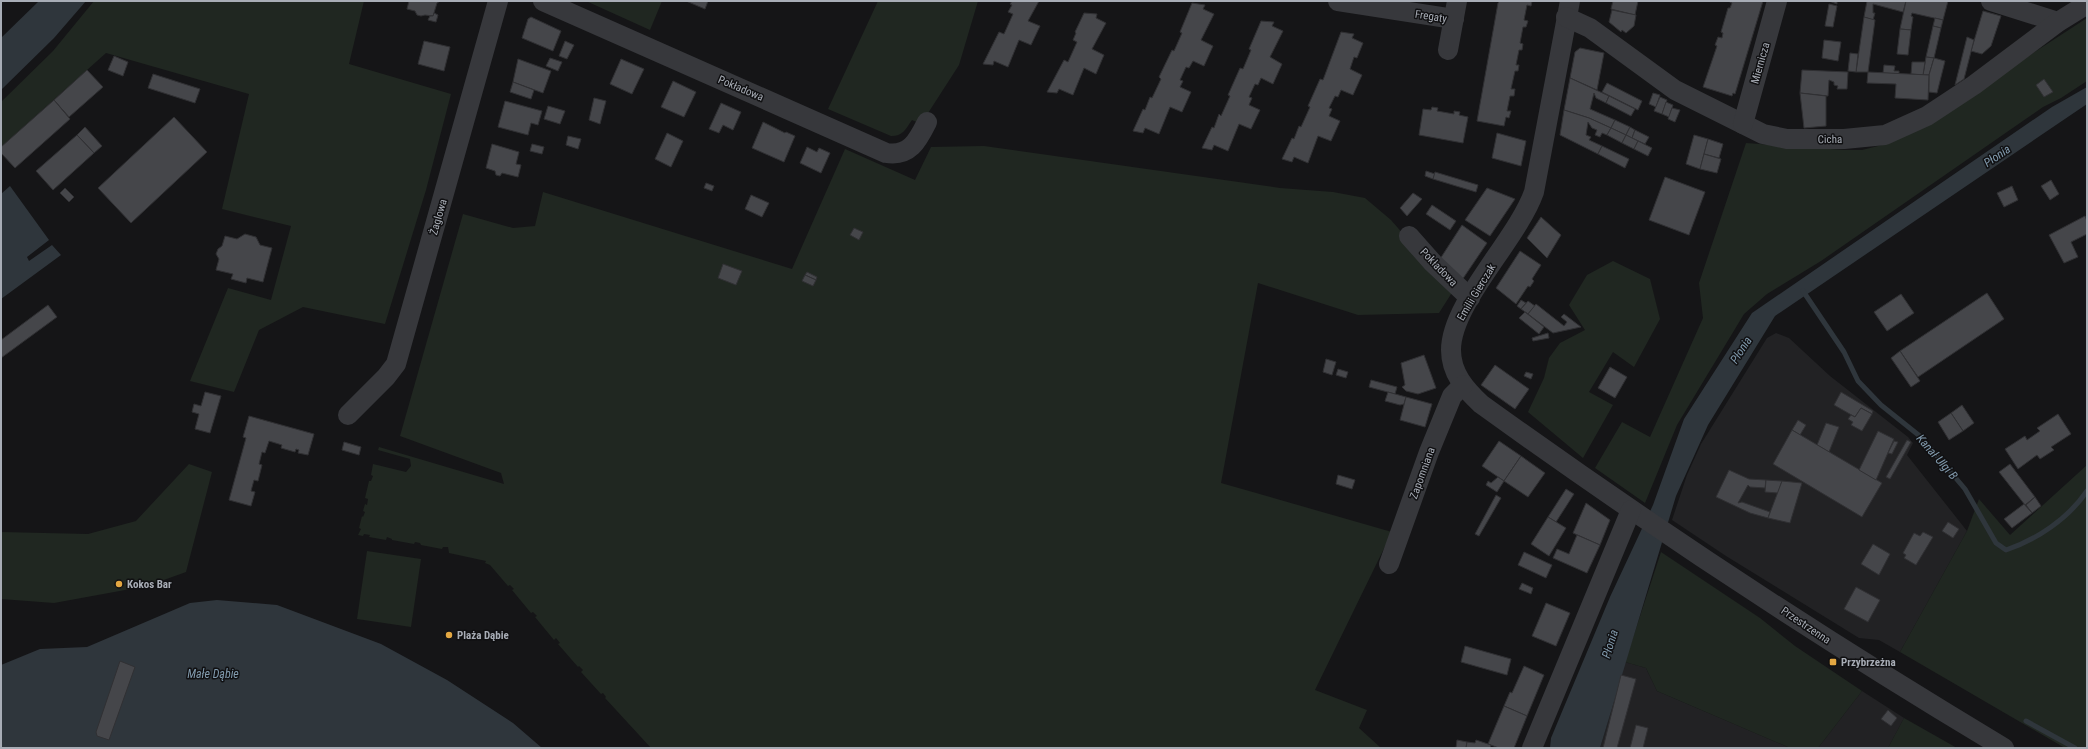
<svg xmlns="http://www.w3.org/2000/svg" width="2088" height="749" font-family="'Roboto Condensed',sans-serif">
<rect width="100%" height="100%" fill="#151517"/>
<g fill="#222224">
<path d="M1776,333L1789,338L1830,376L1908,437L1913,443L1907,455L1967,531L1900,652L1879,640L1859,638L1726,556L1672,520L1687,475L1701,444L1767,338Z"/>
<path d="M1625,662L1646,668L1657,691L1790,748H1600Z"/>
<path d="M1862,691L1904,718L1888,748H1818Z"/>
</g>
<g fill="#202721">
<path d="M94,1H364L349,64L451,94L426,190L385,324L303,307L259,330L234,392L190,381L228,288L271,300L291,226L222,209L249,94L106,53L1,147V102L53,51Z"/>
<path d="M586,1H662L650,30Z"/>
<path d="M878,1H978L959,65L921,124L912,120C905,130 903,136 891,136L828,109Z"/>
<path d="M2087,18V81L2061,98L2043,107L1821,261L1767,294L1744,314L1677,425L1645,503L1595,468L1622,422L1650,437L1703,318L1699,283L1746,143L1845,150H1862L1882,145L1970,94Z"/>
<path d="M984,146L1280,188L1333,192L1365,198L1391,220L1453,291L1439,313L1358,315L1258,283L1221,483L1392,532L1315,690L1367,710L1359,728L1381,748H651L605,698L606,697L603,693L601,694L581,672L583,670L579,666L578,667L558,644L560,643L556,638L554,640L535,617L537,616L533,612L531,613L512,590L514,589L510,585L508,586L490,565L485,563L486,561L449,553L448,547H443L442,549L421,545L420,543L415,542L414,544L392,540V539L387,537L386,540L369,537L370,535L364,534L363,536L358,535L361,529L359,528L362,516L363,517L365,512L363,511L365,504L367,505L368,499L365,498L369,481H371L373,476L371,475L373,464L406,472L411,466L410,459L378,450L379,447L504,484L501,473L400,436L463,214L513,228L535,226L543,192L792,269L845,149L915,180L931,147Z"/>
<path d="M1613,261L1650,279L1660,319L1634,367L1613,352L1589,392L1613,405L1583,458L1528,412L1544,378L1549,358L1560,343L1585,330L1569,305L1587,275Z"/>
<path d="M189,464L212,472L186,572L147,586L54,603L1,599V532L88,534L136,521Z"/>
<path d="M2087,465V748H2065L1900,652L1967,531L1979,499L2010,535Z"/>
<path d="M367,551L421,559L411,627L357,619Z"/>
<path d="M1661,552L1760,618L1795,646L1862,691L1818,748H1790L1657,691L1646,668L1625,662Z"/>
<path d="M1904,718L1957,748H1888Z"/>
</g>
<g fill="#2f363c">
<path d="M39,1H86L54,38L1,90V38Z"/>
<path d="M2087,87V104L1775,316L1708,425L1676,496L1600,748H1550L1551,738L1610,597L1653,505L1684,419L1752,313L2052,107Z"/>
<path d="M10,186L49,240L27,257L29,261L52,245L61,255L1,299V194Z"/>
<path d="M217,600L277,605L381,644L447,680L513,723L542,748H1V665L40,649L87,647L190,603Z"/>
</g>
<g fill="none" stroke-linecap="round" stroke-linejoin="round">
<g stroke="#2f363c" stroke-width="5">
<path d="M1803,291L1844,352L1858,381L1881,405L1921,437L1965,489L1996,543L2006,550C2036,540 2068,519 2087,491"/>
<path d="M2026,721L2075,748"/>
</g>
</g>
<g fill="#45464a" stroke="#303033">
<path d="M409,1H440L437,3L433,16L425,15L421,16L417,15L415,11L407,9Z"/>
<path d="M686,1H708L705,9Z"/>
<path d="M1012,1H1039L1028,21L1040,26L1031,45L1019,40L1008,67L994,61L993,65L983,64L999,32L1004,34L1013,14L1008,12L1012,5L1010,4Z"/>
<path d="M1500,1H1532L1531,6L1527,5L1524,20L1528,21L1526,27H1523L1520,43L1523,44L1522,50H1519L1516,65H1519L1518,71H1515L1511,89H1515L1514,96H1510L1507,111H1511L1509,118L1506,117L1504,126L1477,121L1498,3Z"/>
<path d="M1613,1H1638L1635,15L1611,9Z"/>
<path d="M1728,1H1763L1735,94L1733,93L1732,96L1703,87L1717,46L1715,45L1718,37L1722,38L1723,33L1721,32L1728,8H1730L1732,3Z"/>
<path d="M1829,1H1837V4Z"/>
<path d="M1867,1H1906L1903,12L1873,4V13H1875L1873,20L1864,17Z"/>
<path d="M1906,1H1948L1943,20L1912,13L1911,16L1913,17L1911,30L1900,29Z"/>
<path d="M1192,3L1205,5L1203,9L1214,14L1201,40L1213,46L1204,66L1193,61L1189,68L1186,67L1180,80L1183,81L1180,87L1191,92L1182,112L1170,107L1159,134L1145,128L1143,133L1133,131L1143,109L1145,110L1150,97L1152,98L1161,79L1159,77L1172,50L1174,51L1182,33L1180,32Z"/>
<path d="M1829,4L1837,6L1833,27L1825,26Z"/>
<path d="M1612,10L1636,15L1634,26L1626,33L1622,30L1621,32L1609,22Z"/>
<path d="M1983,11L2001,16L1991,46L1982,54L1971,51Z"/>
<path d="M434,13L438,15L436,22L428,20L430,16H433Z"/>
<path d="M1084,13L1097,14L1096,18L1106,23L1092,49L1104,55L1096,74L1084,68L1073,95L1059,89L1057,93L1047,92L1064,60L1068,62L1077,42L1073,40L1076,33L1075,32Z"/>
<path d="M531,17L561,31L553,51L522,38L528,19Z"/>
<path d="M1864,17L1875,20L1868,72H1856Z"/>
<path d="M1935,18L1943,20L1941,28L1933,26Z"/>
<path d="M1261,21L1274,22L1272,26L1283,31L1270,57L1282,64L1273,84L1261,78L1258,85L1255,84L1249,97L1252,98L1249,105L1260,110L1251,129L1239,124L1228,151L1214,145L1212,150L1202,148L1212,127L1214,128L1219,114L1221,116L1230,96L1228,95L1240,68L1243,69L1251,50L1249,49Z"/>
<path d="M1933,26L1941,28L1934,58L1926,57Z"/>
<path d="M1900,29L1911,30L1908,55L1897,54Z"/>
<path d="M1341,32L1354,34L1352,38L1363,43L1357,58L1354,57L1350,69L1362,75L1353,95L1341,90L1338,97L1335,96L1329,108L1332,109L1329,116L1340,121L1331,141L1318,136L1308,163L1294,157L1292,162L1282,159L1292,138L1294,139L1299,126L1301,127L1310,107L1308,106L1320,79L1323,80Z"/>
<path d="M1967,37L1974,40L1964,79L1955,85Z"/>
<path d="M1824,40L1841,42L1838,61L1822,58Z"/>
<path d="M424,41L450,47L444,71L418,64Z"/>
<path d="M565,41L574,45L567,59L559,56Z"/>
<path d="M1580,48L1604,53L1597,90L1570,78L1575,52Z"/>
<path d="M1850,53L1858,54L1856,72L1848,71Z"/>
<path d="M114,56L128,62L123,76L108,70Z"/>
<path d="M1926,57L1934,58L1929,75H1923Z"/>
<path d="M550,58L562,62L558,71L546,66Z"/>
<path d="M1934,58L1945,61L1937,93L1929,92V75Z"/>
<path d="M518,59L551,71L543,93L513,82Z"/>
<path d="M621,59L644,69L632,94L610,84Z"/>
<path d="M1912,62H1925L1923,75L1911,74Z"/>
<path d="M1884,65L1895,66L1894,71H1899V74L1883,73Z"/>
<path d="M87,70L103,87L69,117L54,100Z"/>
<path d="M1802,70L1848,72L1847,89H1837L1838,86L1834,85V82L1829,80L1828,96L1800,93Z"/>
<path d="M1868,72L1929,75L1928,100L1895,98L1896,84L1867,83Z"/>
<path d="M153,74L200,89L195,103L148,88Z"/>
<path d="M1570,78L1609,96L1606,103L1596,98L1594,93L1590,109L1615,120L1611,128L1589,118L1564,110Z"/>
<path d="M2044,79L2053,92L2044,97L2036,85Z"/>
<path d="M673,81L696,92L684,117L661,107Z"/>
<path d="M513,82L534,90L531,99L510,92Z"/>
<path d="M1607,83L1642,101L1638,110L1602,92Z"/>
<path d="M1653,93L1660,95L1656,107L1649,104Z"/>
<path d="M1800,93L1826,96V126L1804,128Z"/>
<path d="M1609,96L1635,109L1631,116L1606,103Z"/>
<path d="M1660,97L1667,100L1662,114L1654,111Z"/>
<path d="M594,98L606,101L600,124L589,120Z"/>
<path d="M54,100L70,119L15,168L1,153V147Z"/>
<path d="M505,101L542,111L538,125L531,123L528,135L498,127Z"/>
<path d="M1666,102L1673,105L1669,117L1662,114Z"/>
<path d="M721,103L741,112L733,130L723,125L719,133L709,129Z"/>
<path d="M548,106L565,111L560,124L544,119Z"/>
<path d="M1432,107L1438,108L1437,111L1454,114V111L1460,112L1459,115L1468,117L1463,143L1419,135L1423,109L1431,110Z"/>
<path d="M1672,108L1680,110L1675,122L1668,119Z"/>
<path d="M1564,110L1589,118L1611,128L1607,135L1602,133L1600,137L1595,135L1597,130L1592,128L1588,122L1586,135L1591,137L1589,140L1602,146L1598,154L1560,135Z"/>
<path d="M174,117L207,152L131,223L98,188Z"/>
<path d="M1615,120L1630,127L1626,135L1611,128Z"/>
<path d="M763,122L785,133L786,132L795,136L784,162L752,148Z"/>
<path d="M85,127L102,146L94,153L77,135Z"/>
<path d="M1630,127L1635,130L1632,138L1626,135Z"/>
<path d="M1611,128L1626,135L1622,143L1607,135Z"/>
<path d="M1635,130L1649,137L1645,144L1632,138Z"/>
<path d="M667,133L683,141L671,167L655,159Z"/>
<path d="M1497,133L1526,141L1521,166L1492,158Z"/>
<path d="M77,135L94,153L53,190L36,171Z"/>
<path d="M1626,135L1638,141L1634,149L1622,143Z"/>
<path d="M1694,135L1708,139L1700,169L1686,164Z"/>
<path d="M568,136L581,139L578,149L566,145Z"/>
<path d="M1708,139L1723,144L1719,158L1704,154Z"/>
<path d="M1638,141L1652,148L1648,156L1634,149Z"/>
<path d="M492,144L519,152L516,164L521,165L518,177L502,173L500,176L496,175L495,171L486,168Z"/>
<path d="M532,144L544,147L542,154L530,151Z"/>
<path d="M1602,146L1629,159L1625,168L1598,154Z"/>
<path d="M807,147L817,152L819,148L830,153L821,173L800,163Z"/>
<path d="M1704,154L1721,159L1717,173L1700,169Z"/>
<path d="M1426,171L1435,174L1433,179L1425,176Z"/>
<path d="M1435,172L1478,185L1476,192L1433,179Z"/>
<path d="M1665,177L1705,192L1689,235L1649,220Z"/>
<path d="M2051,180L2059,194L2050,200L2041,186Z"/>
<path d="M706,183L714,186L712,191L704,188Z"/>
<path d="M2012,186L2018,200L2004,207L1997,193Z"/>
<path d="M65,188L74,197L69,202L60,193Z"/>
<path d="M1487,188L1515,199L1490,236L1465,220Z"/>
<path d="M1413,193L1422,199L1407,216L1400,208Z"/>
<path d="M751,195L769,203L762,217L745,209Z"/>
<path d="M1432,205L1456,221L1450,230L1426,214Z"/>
<path d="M2085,216L2087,221V234L2071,242L2078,257L2064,263L2049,235Z"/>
<path d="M1541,217L1561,235L1547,258L1527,238Z"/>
<path d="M1462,225L1487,243L1462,280L1440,259Z"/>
<path d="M854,228L863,232L859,240L850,235Z"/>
<path d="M245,234L256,237L260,245L272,248L263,282L247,278L246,283L231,279L233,274L216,270L219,259L216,254L218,249L222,246L225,236L237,239Z"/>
<path d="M1520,251L1541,265L1532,279L1534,281L1530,287L1528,286L1516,304L1496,288Z"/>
<path d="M723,264L742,271L736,285L718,278Z"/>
<path d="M807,272L817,277L816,280L805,275Z"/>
<path d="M805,275L816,280L813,286L802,281Z"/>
<path d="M1987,293L2004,319L1918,377L1900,351Z"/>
<path d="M1901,294L1914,313L1887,331L1874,312Z"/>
<path d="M1521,300L1526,303L1521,309L1517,306Z"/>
<path d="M1528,301L1535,306L1528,314L1521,309Z"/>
<path d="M1536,304L1564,326L1567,322L1561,317L1564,314L1581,327L1553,333L1528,314Z"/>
<path d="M48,305L57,317L1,358V340Z"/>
<path d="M1525,312L1544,327L1539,334L1519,318Z"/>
<path d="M1548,333L1549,338L1533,341L1532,338Z"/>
<path d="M1900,351L1920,381L1911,387L1891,358Z"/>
<path d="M1424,355L1436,388L1418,394L1406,391L1402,387L1405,385L1401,363Z"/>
<path d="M1326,359L1336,362L1332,375L1323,372Z"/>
<path d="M1495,365L1529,389L1515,409L1481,385Z"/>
<path d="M1610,367L1627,377L1615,398L1598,388Z"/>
<path d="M1338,369L1348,372L1346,378L1336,375Z"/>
<path d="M1526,372L1533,374L1531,379L1524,376Z"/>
<path d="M1371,380L1397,387L1395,394L1369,387Z"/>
<path d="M205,392L221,396L210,433L195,429L199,414L192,412L194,404L201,406Z"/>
<path d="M1388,392L1406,397L1404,404L1400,405L1385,401Z"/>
<path d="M1841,392L1873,411L1872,414L1861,408L1855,417L1834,405Z"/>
<path d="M1406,397L1432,404L1425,427L1400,420Z"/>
<path d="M1962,405L1974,423L1963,431L1951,413Z"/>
<path d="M1861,408L1872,414L1862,431L1851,425L1853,422L1848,419L1851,415L1855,417Z"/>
<path d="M1951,413L1963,431L1949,440L1938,422Z"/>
<path d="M2058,414L2071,434L2051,447L2054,450L2040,459L2037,455L2018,469L2005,449L2025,436L2027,440L2040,431L2037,428Z"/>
<path d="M249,416L314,434L308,455L298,453L299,450L296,449L295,452L281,448L282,445L269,441L265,453L262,452L259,464L262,465L258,481L254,480L251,491L255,492L251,506L229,500L246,438L243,437Z"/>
<path d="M1798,420L1806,425L1800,435L1792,430Z"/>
<path d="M1826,423L1839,427L1829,452L1817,445Z"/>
<path d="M1792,430L1882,483L1862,517L1773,464Z"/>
<path d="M1878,431L1894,439L1876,480L1859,470Z"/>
<path d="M1907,440L1911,442L1890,479L1886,477Z"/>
<path d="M1499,441L1521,456L1504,481L1482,466Z"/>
<path d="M1894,441L1898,442L1892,454L1888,453Z"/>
<path d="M344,442L361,447L359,455L342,450Z"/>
<path d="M1521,456L1545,473L1528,497L1504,481Z"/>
<path d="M2010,464L2035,497L2025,505L1999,472Z"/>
<path d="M1729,470L1749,479L1766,480L1765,488L1750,487L1748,485L1738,503L1742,502L1770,512L1768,518L1750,513L1716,497Z"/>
<path d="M1338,475L1355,480L1352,489L1336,484Z"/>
<path d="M1498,477L1504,481L1497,492L1486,485L1488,481L1491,483Z"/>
<path d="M1766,480L1782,481L1778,493L1765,492Z"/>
<path d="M1782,481L1802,483L1790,523L1768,518Z"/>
<path d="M1566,489L1574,494L1556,522L1548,517Z"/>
<path d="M1496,495L1501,498L1479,536L1475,534Z"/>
<path d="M2035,497L2041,506L2032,513L2026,505Z"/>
<path d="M1586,503L1610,520L1600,545L1573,533Z"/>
<path d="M2024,504L2032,513L2012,528L2004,519Z"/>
<path d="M1548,517L1566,528L1549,556L1531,544Z"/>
<path d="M1948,522L1959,529L1953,538L1942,531Z"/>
<path d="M1923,532L1933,537L1916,565L1904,558L1906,555L1903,553L1914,533L1920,536Z"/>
<path d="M1577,535L1600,545L1587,573L1553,558L1557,549L1569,554Z"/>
<path d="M1873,544L1890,554L1879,575L1861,564Z"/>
<path d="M1524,552L1552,565L1546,578L1518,565Z"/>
<path d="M1522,583L1533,588L1531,594L1519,589Z"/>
<path d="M1856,587L1880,600L1868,622L1844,609Z"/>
<path d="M1546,603L1570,613L1556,646L1532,636Z"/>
<path d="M1465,646L1511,659L1507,675L1461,662Z"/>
<path d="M120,661L135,667L109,740L97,736L96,732Z"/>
<path d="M1524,666L1544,675L1527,716L1504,706L1510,692L1512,693Z"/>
<path d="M1621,675L1636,679L1617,748H1603Z"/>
<path d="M1504,706L1527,716L1514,748H1499L1488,744Z"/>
<path d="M1888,710L1897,718L1891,726L1881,719Z"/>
<path d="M1636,725L1648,728L1643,748H1630Z"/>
<path d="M1457,740L1467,742L1466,748H1456Z"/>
<path d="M1476,740L1491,745L1490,748H1466L1467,742L1475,743Z"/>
</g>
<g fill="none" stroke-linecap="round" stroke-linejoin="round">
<g stroke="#37383c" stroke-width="20">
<path d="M543,1L886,153C910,157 918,140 927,122"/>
<path d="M1338,1L1454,19"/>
<path d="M1570,1L1534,192C1517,240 1451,303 1451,350C1451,373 1465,389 1481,404C1650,526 1825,641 2004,748"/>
<path d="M1991,1L2058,22"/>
<path d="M1566,17L1590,28L1675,90L1763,134L1787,139H1844L1885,135L1927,116L1974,85L2058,22L2087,4"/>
<path d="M1448,50L1457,1"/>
<path d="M1743,124L1777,1"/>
<path d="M1409,236L1433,263L1470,298"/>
<path d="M348,415L386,377L396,364L498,1"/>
<path d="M1389,564L1429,452L1452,396L1463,385"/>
<path d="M1532,748L1631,510"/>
</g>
</g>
<g fill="#e3a742" stroke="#101012" stroke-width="1.5">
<circle cx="119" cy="584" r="4"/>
<circle cx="449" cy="635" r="4"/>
<rect x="1829" y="658" width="8" height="8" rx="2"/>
</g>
<g text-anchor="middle" stroke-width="3" stroke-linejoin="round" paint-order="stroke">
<g font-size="11" fill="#a8adb6" stroke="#101012">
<text transform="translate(1431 16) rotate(9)" y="4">Fregaty</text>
<text transform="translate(1760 63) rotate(-74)" y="4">Miernicza</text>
<text transform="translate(741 88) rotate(23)" y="4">Pokładowa</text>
<text transform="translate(1830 139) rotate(-1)" y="4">Cicha</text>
<text transform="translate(438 217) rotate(-74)" y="4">Żaglowa</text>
<text transform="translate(1439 267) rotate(46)" y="4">Pokładowa</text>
<text transform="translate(1476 292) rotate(-59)" y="4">Emilii Gierczak</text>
<text transform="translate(1422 473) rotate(-70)" y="4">Zapomniana</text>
<text transform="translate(1806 625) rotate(34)" y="4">Przestrzenna</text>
</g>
<g font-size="11" font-weight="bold" fill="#a8adb6" stroke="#101012" text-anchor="start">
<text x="127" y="588">Kokos Bar</text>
<text x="457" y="639">Plaża Dąbie</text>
<text x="1841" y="666">Przybrzeżna</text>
</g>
<g font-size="12" font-style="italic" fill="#829bae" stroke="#101012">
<text transform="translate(1997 156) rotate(-34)" y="4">Płonia</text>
<text transform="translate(1741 350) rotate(-57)" y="4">Płonia</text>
<text transform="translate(1937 457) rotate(49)" y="4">Kanał Ulgi B</text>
<text transform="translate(1610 644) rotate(-73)" y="4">Płonia</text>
<text x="213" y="678">Małe Dąbie</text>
</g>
</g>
<rect width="2088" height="749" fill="none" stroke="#a8adb6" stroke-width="4"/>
</svg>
